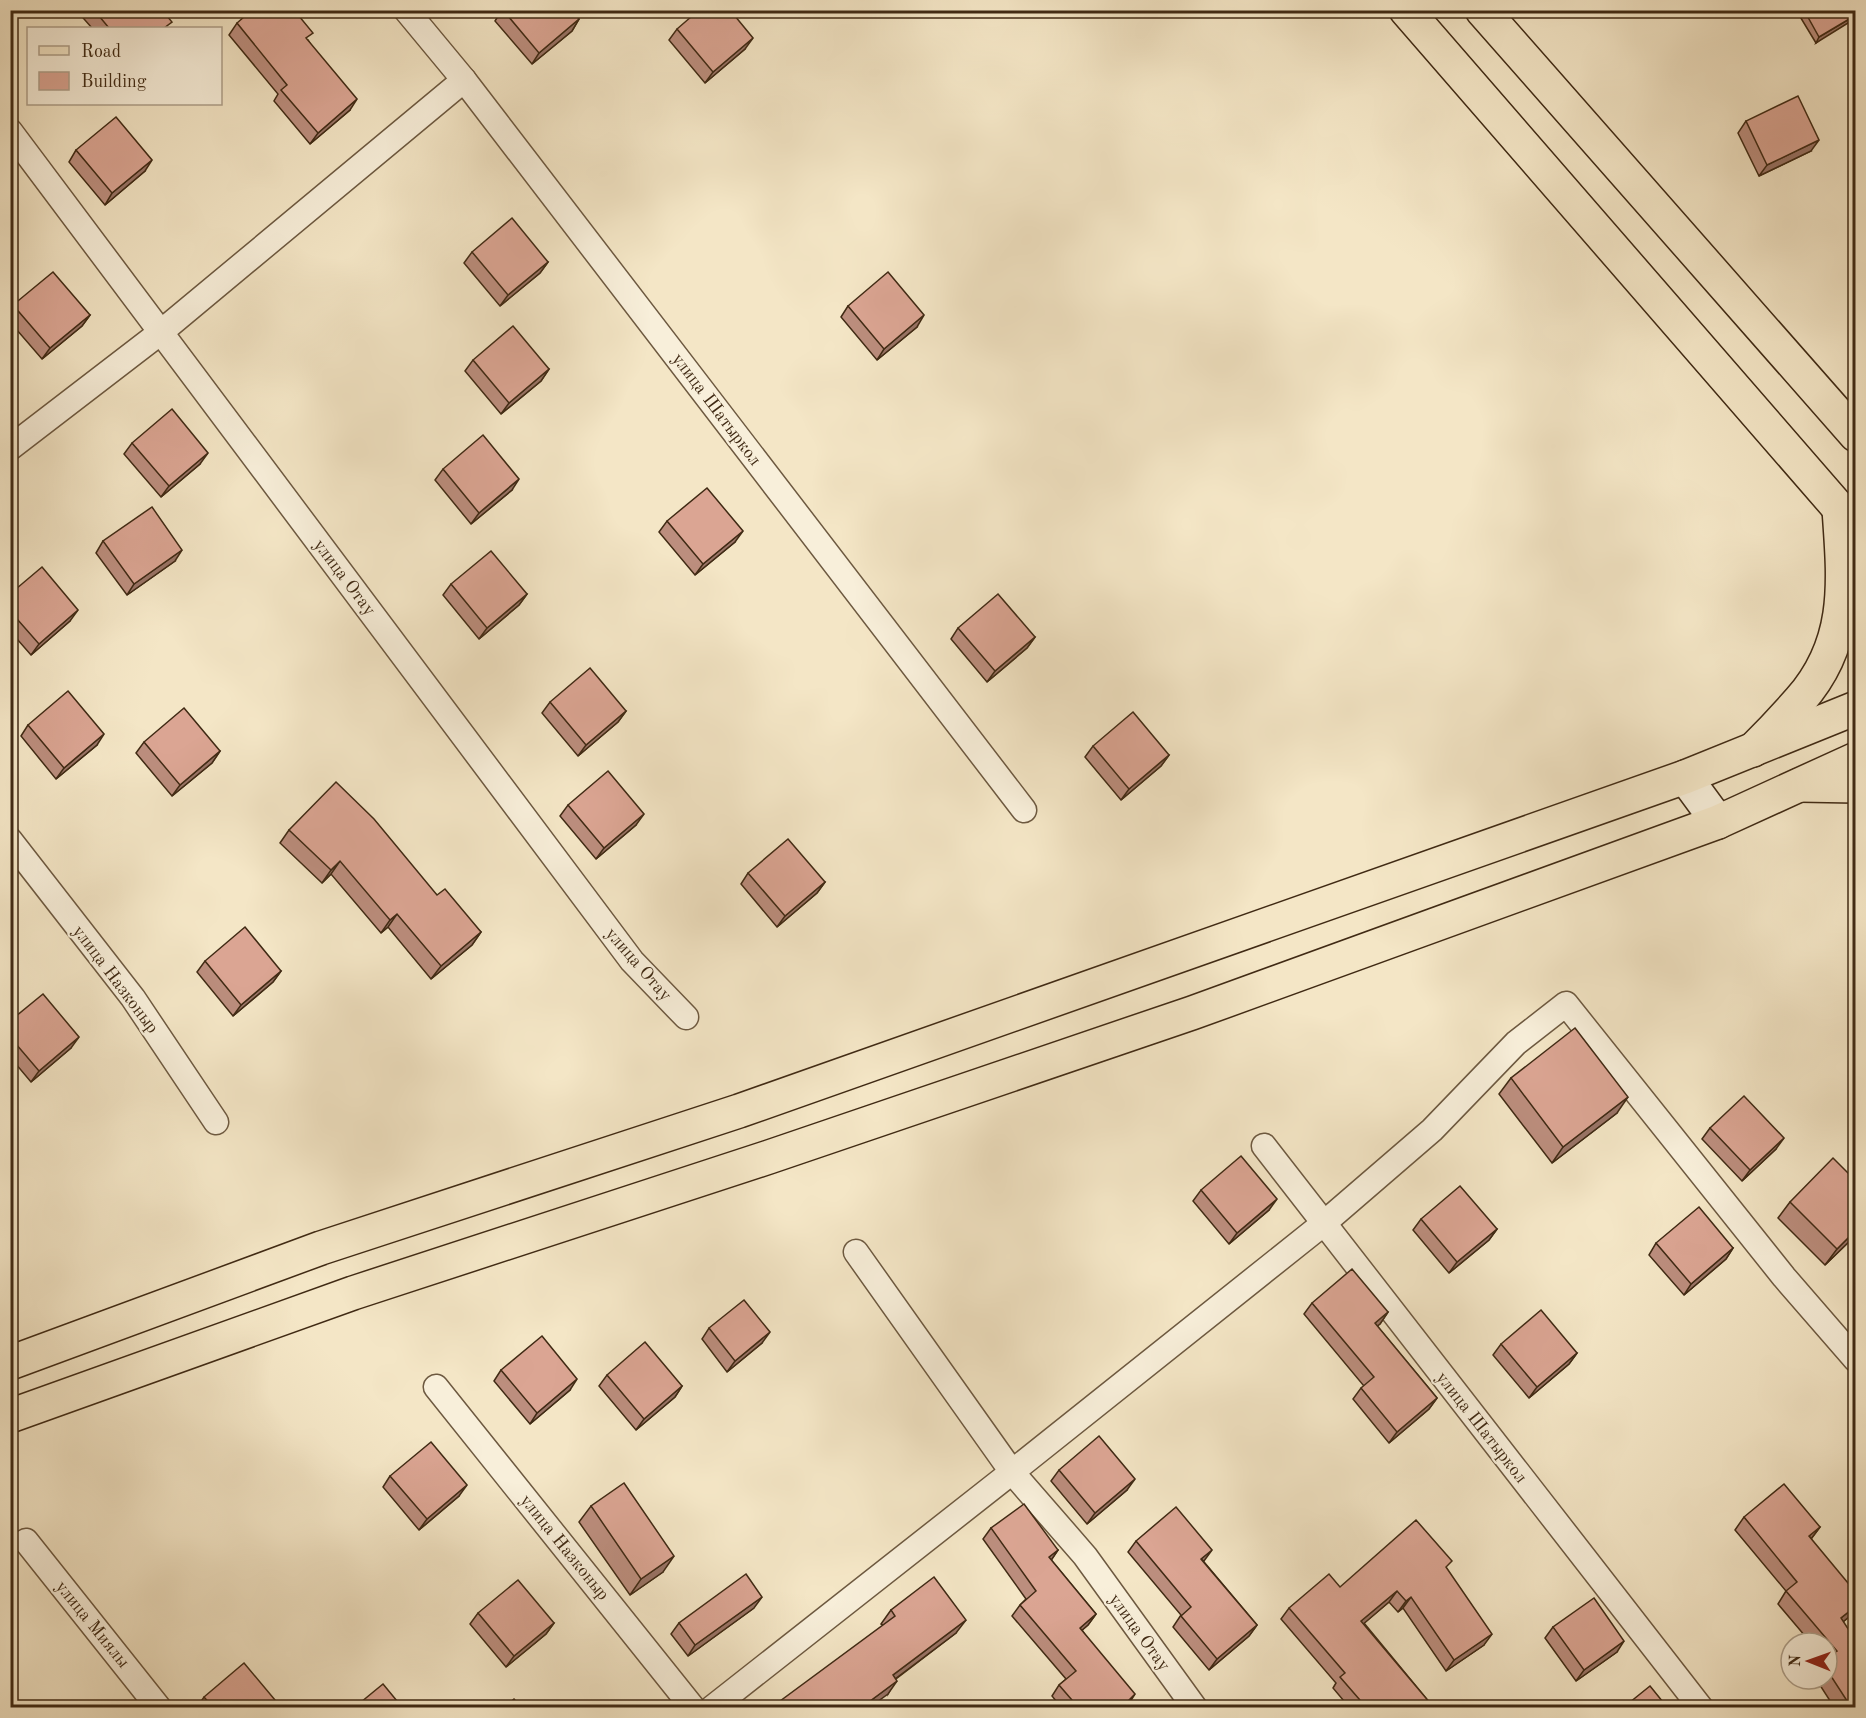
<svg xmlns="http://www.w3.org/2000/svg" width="1866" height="1718" font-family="'Old Standard TT',serif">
<rect width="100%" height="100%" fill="#f4e6c6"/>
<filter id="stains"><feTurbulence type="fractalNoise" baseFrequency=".00333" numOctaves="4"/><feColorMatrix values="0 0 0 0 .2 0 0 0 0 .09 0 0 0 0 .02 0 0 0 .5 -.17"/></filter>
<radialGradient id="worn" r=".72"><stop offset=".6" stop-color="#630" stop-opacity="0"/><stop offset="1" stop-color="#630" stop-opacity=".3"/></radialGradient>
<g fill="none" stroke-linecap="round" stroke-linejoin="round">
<g stroke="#6d5940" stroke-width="27">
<g id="minor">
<path d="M406,10L464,80L1024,810"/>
<path d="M10,131L632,961L686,1017"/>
<path d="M10,448L161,332L464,80"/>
<path d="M10,840L133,998L216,1122"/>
<path d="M1264,1146L1701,1708"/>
<path d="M856,1252L1012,1472L1085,1556L1195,1708"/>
<path d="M436,1387L693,1708"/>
<path d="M26,1541L159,1708"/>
<path d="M712,1708L1012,1472L1323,1224L1432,1130L1516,1043L1566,1004L1784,1277L1856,1360"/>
</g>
</g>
<g stroke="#402a14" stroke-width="36">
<path id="secondary" d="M1685,777L1718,822"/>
</g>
<g stroke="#402a14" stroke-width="36">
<g id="primary">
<path d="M10,1363L321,1248L739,1111L1685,777L1856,708"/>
<path d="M10,1416L353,1293L769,1157L1192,1013L1718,822L1856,759"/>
</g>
</g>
<g stroke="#402a14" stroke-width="36">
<g id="trunk">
<path d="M1406,10L1856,528"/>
<path d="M1482,10L1856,435"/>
<path d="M1753,750C1769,734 1785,717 1800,700C1851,642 1844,581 1839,509"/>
<path d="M1800,785L1856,786"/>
</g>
</g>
<use href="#minor" stroke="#f8efda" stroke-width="24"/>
<use href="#secondary" stroke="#f8efda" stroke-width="33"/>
<use href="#primary" stroke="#f4e6c6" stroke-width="33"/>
<use href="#trunk" stroke="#f4e6c6" stroke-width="33"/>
</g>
<g fill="#bc8e7e" stroke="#402a14" stroke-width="1.5">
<path d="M72,10H162L167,28H92L77,11L74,14Z"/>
<path d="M502,10H572L579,19L572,31L532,64L495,21Z"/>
<path d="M1796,10H1856L1816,43Z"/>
<path d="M237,23L308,40L350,110L310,144L274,101L278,94L229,35Z"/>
<path d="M677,29L745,49L705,83L669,40Z"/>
<path d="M1746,121L1811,151L1759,176L1738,133Z"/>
<path d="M76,150L145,171L105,205L69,162Z"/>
<path d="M472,252L548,262L540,273L500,306L464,263Z"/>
<path d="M13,305L90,315L82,326L42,359L10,322V309Z"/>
<path d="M848,306L917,327L877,360L841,317Z"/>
<path d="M473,360L549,369L541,381L501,414L465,371Z"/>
<path d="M132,443L200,464L161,497L124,454Z"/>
<path d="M443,469L512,490L471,524L435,480Z"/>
<path d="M667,521L735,542L695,575L659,532Z"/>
<path d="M103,541L175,561L127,595L96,553Z"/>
<path d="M451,584L527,594L519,605L479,639L443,595Z"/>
<path d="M10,594L70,621L31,655L10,631Z"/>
<path d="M958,628L1035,637L1027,648L987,682L951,639Z"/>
<path d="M550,702L626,711L618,722L578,756L542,713Z"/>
<path d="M28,725L97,745L56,779L21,736Z"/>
<path d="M144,742L220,751L212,763L172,796L136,753Z"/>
<path d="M1093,746L1169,755L1161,766L1121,800L1085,757Z"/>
<path d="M568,805L636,825L596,859L560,816Z"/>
<path d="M289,830L437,895L481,932L472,945L431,979L388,927L381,933L331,874L322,883L280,843Z"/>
<path d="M748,873L825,882L817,893L777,927L741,884Z"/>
<path d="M205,961L281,971L273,982L233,1016L197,972Z"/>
<path d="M10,1021L71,1048L31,1082L10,1057Z"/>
<path d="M1511,1078L1617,1113L1552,1163L1499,1094Z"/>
<path d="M1710,1128L1776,1149L1742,1181L1702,1139Z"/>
<path d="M1856,1181V1235L1825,1265L1778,1218L1790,1202Z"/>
<path d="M1201,1190L1269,1210L1229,1244L1193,1201Z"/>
<path d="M1421,1219L1497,1229L1489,1240L1449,1273L1413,1230Z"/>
<path d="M1656,1243L1733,1248L1726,1259L1684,1295L1649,1255Z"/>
<path d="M1312,1303L1388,1312L1380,1324L1377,1326L1437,1398L1429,1409L1389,1443L1353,1399L1361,1388L1364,1386L1304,1314Z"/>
<path d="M709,1328L762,1343L727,1372L702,1339Z"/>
<path d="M1501,1344L1577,1353L1569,1364L1529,1398L1493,1355Z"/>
<path d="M501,1370L570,1390L530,1424L494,1381Z"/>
<path d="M607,1375L682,1386L675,1397L636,1430L599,1386Z"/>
<path d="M1059,1470L1127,1490L1087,1524L1051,1481Z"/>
<path d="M390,1476L459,1496L419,1530L383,1487Z"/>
<path d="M591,1506L663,1572L630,1595L579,1522Z"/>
<path d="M1744,1517L1820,1527L1811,1539L1856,1611L1843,1622L1856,1707H1834L1816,1679H1827V1643H1811L1778,1604L1786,1591L1735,1530Z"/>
<path d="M991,1528L1058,1550L1051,1560L1096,1614L1088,1625L1082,1630L1129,1707H1061L1052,1696L1059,1685L1066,1679L1012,1616L1020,1605L1026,1599L983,1539Z"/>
<path d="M1136,1541L1204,1562L1257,1625L1249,1636L1209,1670L1173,1627L1181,1615L1128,1552Z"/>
<path d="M1447,1569L1484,1645L1446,1671L1403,1608L1398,1612L1389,1602L1364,1623L1430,1703L1438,1707H1349L1333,1688L1336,1683L1281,1619L1289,1608L1340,1587Z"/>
<path d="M754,1608L688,1656L671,1634L679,1623Z"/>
<path d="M891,1610L956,1633L896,1679L888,1694L883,1625L881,1624Z"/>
<path d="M478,1613L554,1623L546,1634L506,1667L470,1624Z"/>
<path d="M1553,1627L1617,1652L1576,1681L1545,1638Z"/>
<path d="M204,1697L279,1707H197Z"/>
</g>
<g fill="#997467" stroke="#402a14" stroke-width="1.5">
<path d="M1856,15V18L1816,43L1819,37Z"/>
<path d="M579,19L572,31L532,64L539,53Z"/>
<path d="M753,38L745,49L705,83L713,72Z"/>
<path d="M357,99L350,110L310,144L318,133Z"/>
<path d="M1819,140L1811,151L1759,176L1767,165Z"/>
<path d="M152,160L145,171L105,205L112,193Z"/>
<path d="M548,262L540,273L500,306L508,295Z"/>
<path d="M90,315L82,326L42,359L50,348Z"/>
<path d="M924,315L917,327L877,360L884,349Z"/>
<path d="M549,369L541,381L501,414L509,403Z"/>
<path d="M208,453L200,464L161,497L169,486Z"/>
<path d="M519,479L512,490L471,524L479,513Z"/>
<path d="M743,531L735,542L695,575L703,564Z"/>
<path d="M182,550L175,561L127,595L134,584Z"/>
<path d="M527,594L519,605L479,639L487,628Z"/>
<path d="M78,610L70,621L31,655L39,644Z"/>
<path d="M1035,637L1027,648L987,682L995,671Z"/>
<path d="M626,711L618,722L578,756L586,745Z"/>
<path d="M104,734L97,745L56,779L64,768Z"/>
<path d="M220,751L212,763L172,796L180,785Z"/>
<path d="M1169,755L1161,766L1121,800L1129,789Z"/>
<path d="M644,814L636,825L596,859L604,848Z"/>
<path d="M340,861L331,874L322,883L331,870Z"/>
<path d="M825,882L817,893L777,927L785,916Z"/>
<path d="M397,914L388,927L381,933L390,920Z"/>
<path d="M481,932L472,945L431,979L441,966Z"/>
<path d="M281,971L273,982L233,1016L241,1005Z"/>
<path d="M79,1037L71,1048L31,1082L39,1071Z"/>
<path d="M1628,1097L1617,1113L1552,1163L1563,1147Z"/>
<path d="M1784,1138L1776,1149L1742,1181L1750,1170Z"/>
<path d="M1277,1199L1269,1210L1229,1244L1237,1233Z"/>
<path d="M1497,1229L1489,1240L1449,1273L1457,1262Z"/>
<path d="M1856,1230V1235L1825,1265L1837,1249Z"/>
<path d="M1733,1248L1726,1259L1684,1295L1691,1284Z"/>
<path d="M1388,1312L1380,1324L1367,1334L1375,1323Z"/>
<path d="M770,1332L762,1343L727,1372L735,1361Z"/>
<path d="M1577,1353L1569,1364L1529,1398L1537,1387Z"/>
<path d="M577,1379L570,1390L530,1424L537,1413Z"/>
<path d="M682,1386L675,1397L636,1430L644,1419Z"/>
<path d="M1437,1398L1429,1409L1389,1443L1397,1432Z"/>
<path d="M1135,1479L1127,1490L1087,1524L1095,1513Z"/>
<path d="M467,1485L459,1496L419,1530L427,1519Z"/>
<path d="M1820,1527L1811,1539L1809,1536Z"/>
<path d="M1058,1550L1050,1562L1049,1557Z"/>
<path d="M1212,1550L1204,1561L1201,1559Z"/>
<path d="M674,1556L663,1572L630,1595L641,1579Z"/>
<path d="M1397,1591L1389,1602L1354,1632L1361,1621Z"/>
<path d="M762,1597L754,1608L688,1656L695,1645Z"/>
<path d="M1411,1597L1403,1608L1398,1612L1406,1601Z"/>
<path d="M1856,1606V1611L1832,1631L1841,1618Z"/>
<path d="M1096,1614L1088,1625L1072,1639L1080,1628Z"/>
<path d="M966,1620L956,1633L883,1688L893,1675Z"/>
<path d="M554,1623L546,1634L506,1667L514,1656Z"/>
<path d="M1257,1625L1249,1636L1209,1670L1217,1659Z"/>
<path d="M1492,1634L1484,1645L1446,1671L1454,1660Z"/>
<path d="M1624,1641L1617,1652L1576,1681L1584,1670Z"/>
<path d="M897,1681L888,1694L870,1707H862Z"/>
<path d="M1135,1694L1128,1705L1126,1703Z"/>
</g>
<g fill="#dba593" stroke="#402a14" stroke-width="1.5">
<path d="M94,10H162L172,22L164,28H109Z"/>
<path d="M252,10H294L313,33L306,38L357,99L318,133L281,90L287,85L237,23Z"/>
<path d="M503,10H572L579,19L539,53Z"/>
<path d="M699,10H730L753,38L713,72L677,29Z"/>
<path d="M1804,10H1856V15L1819,37Z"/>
<path d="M1798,96L1819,140L1767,165L1746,121Z"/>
<path d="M116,117L152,160L112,193L76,150Z"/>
<path d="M512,218L548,262L508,295L472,252Z"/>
<path d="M53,272L90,315L50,348L13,305Z"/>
<path d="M888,272L924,315L884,349L848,306Z"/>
<path d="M513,326L549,369L509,403L473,360Z"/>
<path d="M172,409L208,453L169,486L132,443Z"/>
<path d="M483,435L519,479L479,513L443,469Z"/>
<path d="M707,488L743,531L703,564L667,521Z"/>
<path d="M152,507L182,550L134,584L103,541Z"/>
<path d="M491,551L527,594L487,628L451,584Z"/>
<path d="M42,567L78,610L39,644L10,611V594Z"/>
<path d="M998,594L1035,637L995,671L958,628Z"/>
<path d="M590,668L626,711L586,745L550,702Z"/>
<path d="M68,691L104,734L64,768L28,725Z"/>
<path d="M184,708L220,751L180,785L144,742Z"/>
<path d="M1133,712L1169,755L1129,789L1093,746Z"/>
<path d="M608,771L644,814L604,848L568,805Z"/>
<path d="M336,782L374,819L437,895L445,889L481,932L441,966L397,914L390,920L340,861L331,870L289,830Z"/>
<path d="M788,839L825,882L785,916L748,873Z"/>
<path d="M245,927L281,971L241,1005L205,961Z"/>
<path d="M43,994L79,1037L39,1071L10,1037V1021Z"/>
<path d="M1575,1028L1628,1097L1563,1147L1511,1078Z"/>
<path d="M1744,1096L1784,1138L1750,1170L1710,1128Z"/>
<path d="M1241,1156L1277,1199L1237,1233L1201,1190Z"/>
<path d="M1833,1158L1856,1181V1230L1837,1249L1790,1202Z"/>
<path d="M1460,1186L1497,1229L1457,1262L1421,1219Z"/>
<path d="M1699,1207L1733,1248L1691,1284L1656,1243Z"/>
<path d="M1352,1269L1388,1312L1375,1323L1437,1398L1397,1432L1361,1388L1374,1377L1312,1303Z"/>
<path d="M744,1300L770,1332L735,1361L709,1328Z"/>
<path d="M1541,1310L1577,1353L1537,1387L1501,1344Z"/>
<path d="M542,1336L577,1379L537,1413L501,1370Z"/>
<path d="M645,1342L682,1386L644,1419L607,1375Z"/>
<path d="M1099,1436L1135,1479L1095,1513L1059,1470Z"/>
<path d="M431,1442L467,1485L427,1519L390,1476Z"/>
<path d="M624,1483L674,1556L641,1579L591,1506Z"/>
<path d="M1784,1484L1820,1527L1809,1536L1848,1583L1856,1578V1606L1841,1618L1856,1641V1707H1851L1827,1670V1657L1837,1651L1786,1591L1797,1582L1744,1517Z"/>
<path d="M1024,1504L1058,1550L1049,1557L1096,1614L1080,1628L1135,1694L1126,1703L1129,1707H1078L1059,1685L1076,1671L1020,1605L1036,1591L991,1528Z"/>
<path d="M1176,1507L1212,1550L1201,1559L1257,1625L1217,1659L1181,1616L1191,1607L1136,1541Z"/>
<path d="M1416,1520L1452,1561L1446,1567L1492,1634L1454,1660L1411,1597L1406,1601L1397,1591L1361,1621L1430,1703L1432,1701L1438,1707H1366L1340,1677L1345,1673L1289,1608L1329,1574L1340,1587Z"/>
<path d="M746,1574L762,1597L695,1645L679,1623Z"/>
<path d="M934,1577L966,1620L893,1675L897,1681L862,1707H772L895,1616L891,1610Z"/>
<path d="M518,1580L554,1623L514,1656L478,1613Z"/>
<path d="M1594,1598L1624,1641L1584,1670L1553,1627Z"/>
<path d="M244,1663L280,1706L279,1707H213L204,1697Z"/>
<path d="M383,1684L402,1707H355Z"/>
<path d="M1650,1686L1667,1707H1624Z"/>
<path d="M514,1699L521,1707H505Z"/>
</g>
<g text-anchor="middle" stroke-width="4.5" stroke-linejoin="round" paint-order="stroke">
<g font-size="18" fill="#402a14" stroke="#f8efda">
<text transform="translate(717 409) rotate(53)" y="6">улица Шатыркол</text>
<text transform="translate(345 577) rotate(53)" y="6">улица Отау</text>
<text transform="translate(639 964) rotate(49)" y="6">улица Отау</text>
<text transform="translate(116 979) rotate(53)" y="6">улица Назконыр</text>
<text transform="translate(1482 1427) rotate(52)" y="6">улица Шатыркол</text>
<text transform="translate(565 1547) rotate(51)" y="6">улица Назконыр</text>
<text transform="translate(93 1624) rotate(51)" y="6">улица Миялы</text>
<text transform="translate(1140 1632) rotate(54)" y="6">улица Отау</text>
</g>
</g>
<rect width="1866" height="1718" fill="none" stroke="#f4e6c6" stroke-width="36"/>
<rect x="12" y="12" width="1842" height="1694" fill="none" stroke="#402a14" stroke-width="3"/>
<rect x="18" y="18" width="1830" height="1682" fill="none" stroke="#402a14" stroke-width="1.5"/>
<rect x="27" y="27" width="195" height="78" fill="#f8efda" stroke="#aea08b" stroke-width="1.5"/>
<rect x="39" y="46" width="30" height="9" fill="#f4e6c6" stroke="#aea08b" stroke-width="1.5"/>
<text x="81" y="57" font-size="18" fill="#402a14">Road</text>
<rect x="39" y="72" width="30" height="18" fill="#dba593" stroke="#aea08b" stroke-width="1.5"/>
<text x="81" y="87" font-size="18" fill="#402a14">Building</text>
<g transform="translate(1809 1661) rotate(271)"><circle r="28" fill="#f8efda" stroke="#aea08b" stroke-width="1.5"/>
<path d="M0-4.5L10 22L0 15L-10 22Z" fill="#8f2418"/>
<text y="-9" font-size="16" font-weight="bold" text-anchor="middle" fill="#402a14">N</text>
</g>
<rect width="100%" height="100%" filter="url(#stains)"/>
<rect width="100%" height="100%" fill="url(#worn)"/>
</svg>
